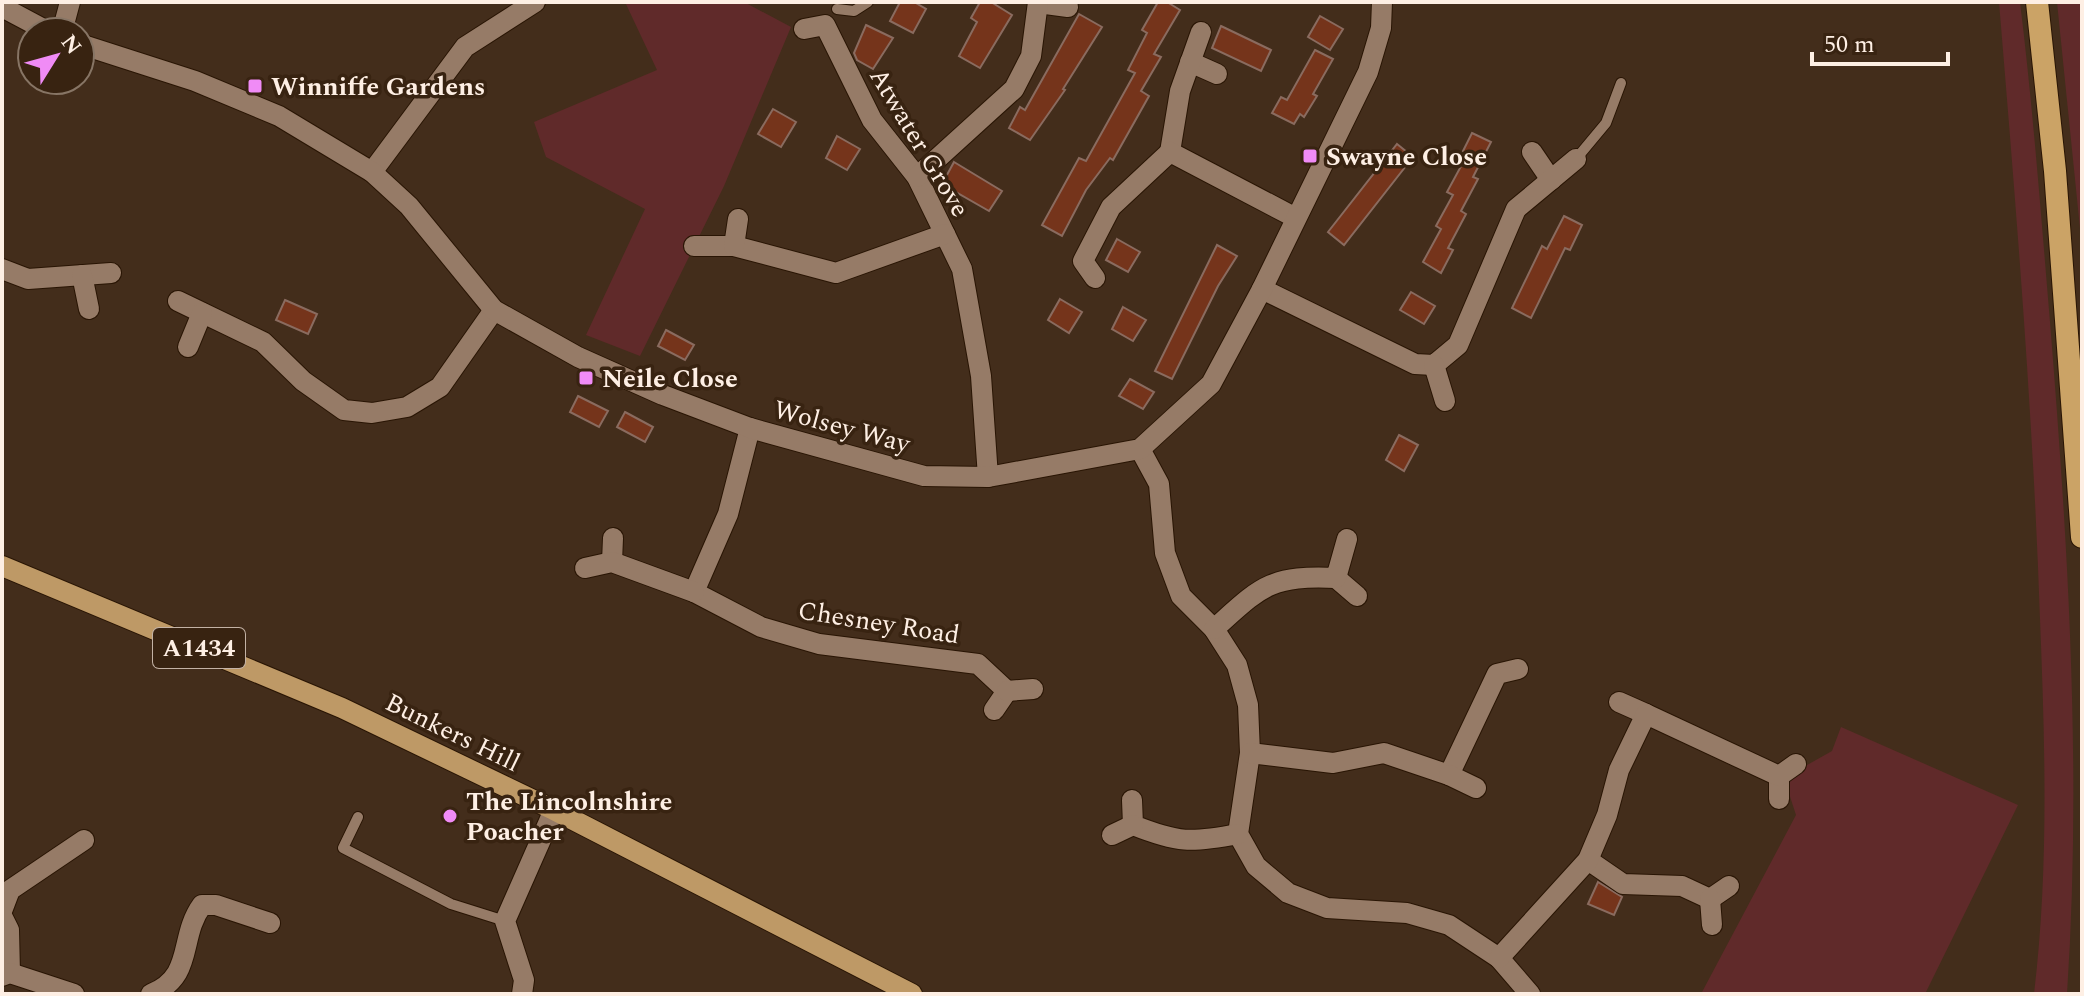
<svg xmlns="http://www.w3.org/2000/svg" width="2084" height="996" font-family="Spectral,serif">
<rect width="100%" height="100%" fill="#432d1b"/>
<g fill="#602a2a">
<path d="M625,2H744L791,27L724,186L640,356L586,335L645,209L546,157L534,122L657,70Z"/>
<path d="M1999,2H2020C2033,108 2041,215 2050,322C2068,545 2082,770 2067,994H2034C2049,869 2045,744 2040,619C2033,413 2016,207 1999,2Z"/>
<path d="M2057,2H2081L2082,11V248Z"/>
<path d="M1841,727L2018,805L1925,994H1701L1796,815L1784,778L1832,751Z"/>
</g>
<g fill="#75341b" stroke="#8a6b5f" stroke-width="2">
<path d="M900,2H914L926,9L913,33L890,21Z"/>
<path d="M980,2H991L1012,15L980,68L959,56L977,22L971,18Z"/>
<path d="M1158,2H1167L1180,10L1154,54L1161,57L1141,91L1149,96L1113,160L1110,158L1086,190L1062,236L1042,225L1079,158L1086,161L1135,73L1128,70L1147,33L1142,30Z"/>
<path d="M1079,14L1102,27L1063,89L1065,90L1030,140L1009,128L1020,107L1025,110Z"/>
<path d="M1320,16L1343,29L1330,50L1308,37Z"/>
<path d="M866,25L893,38L873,69L857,60L854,53Z"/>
<path d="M1221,26L1271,50L1261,71L1212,48Z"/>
<path d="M1315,50L1333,59L1313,94L1317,96L1304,117L1300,114L1294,124L1272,113L1281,97L1287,100Z"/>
<path d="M773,109L796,122L781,147L758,134Z"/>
<path d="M1472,133L1491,142L1473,177L1478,179L1461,211L1466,214L1448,248L1453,250L1441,273L1423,262L1441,229L1436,226L1453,195L1447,192L1466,157L1461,155Z"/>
<path d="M837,136L860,149L847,170L826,158Z"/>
<path d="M1397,144L1413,157L1344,245L1328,232Z"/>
<path d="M954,162L1002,191L989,211L942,184Z"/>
<path d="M1564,216L1582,225L1570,250L1565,248L1531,318L1512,308L1542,246L1547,249Z"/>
<path d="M1117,239L1140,252L1128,272L1106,260Z"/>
<path d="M1217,245L1237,256L1218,286L1172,379L1155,371Z"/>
<path d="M1411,292L1435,306L1424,324L1400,310Z"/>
<path d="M1060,299L1082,312L1069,333L1048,320Z"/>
<path d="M285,300L317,314L308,334L276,320Z"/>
<path d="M1123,307L1146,320L1133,341L1112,329Z"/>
<path d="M666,330L694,345L685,360L658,346Z"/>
<path d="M1130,379L1154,392L1143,409L1119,396Z"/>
<path d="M578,396L608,411L599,427L570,412Z"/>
<path d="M625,412L653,427L645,442L617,427Z"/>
<path d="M1399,435L1418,445L1404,471L1386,460Z"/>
<path d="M1598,882L1622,897L1614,915L1588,904Z"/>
</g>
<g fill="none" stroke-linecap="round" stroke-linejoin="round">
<g stroke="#291504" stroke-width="12">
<g id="service">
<path d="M837,9L854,11L868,2"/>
<path d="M1576,159L1606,123L1621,83"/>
<path d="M358,817L343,848L451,904L505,921"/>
</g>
</g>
<g stroke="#291504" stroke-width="22">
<g id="minor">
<path d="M1038,3L1068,7"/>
<path d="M804,29L825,25L872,120L917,177L962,269L981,376L988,477"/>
<path d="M62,32L70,2"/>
<path d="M1190,62L1217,74"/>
<path d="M1170,152L1180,91L1201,32"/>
<path d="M1532,152L1551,180"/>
<path d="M372,172L465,47L535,2"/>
<path d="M917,177L1014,89L1031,56L1038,2"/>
<path d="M694,246H734L836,273L945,234"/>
<path d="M734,246L738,219"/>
<path d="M2,269L28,279L111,273"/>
<path d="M82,275L89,309"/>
<path d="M1095,278L1083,261L1111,207L1170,152L1296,218"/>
<path d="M1262,289L1415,364L1434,365L1458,345L1516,209L1576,159"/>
<path d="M178,301L263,342L303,381L344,410L372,413L407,407L440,387L494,310"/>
<path d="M188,347L202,313"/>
<path d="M1434,365L1445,401"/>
<path d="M750,428L728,514L694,592L761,627L819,644L978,664L1007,691L994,710"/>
<path d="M1140,449L1159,484L1165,553L1181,596L1214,629L1237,665L1248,705L1250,753L1238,834L1256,866L1288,893L1327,908L1407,913L1449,925L1499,958L1530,994"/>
<path d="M612,562L613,538"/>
<path d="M585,568L612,562L694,592"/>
<path d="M1336,578L1357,596"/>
<path d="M1214,629C1261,587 1269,575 1336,578L1347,539"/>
<path d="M1007,691L1033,689"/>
<path d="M1619,702L1646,714"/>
<path d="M1250,753L1333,763L1384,753L1449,775L1497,674L1518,669"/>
<path d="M1449,775L1476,788"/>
<path d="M1779,776V799"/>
<path d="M1132,800L1133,825C1178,843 1191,843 1238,834"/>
<path d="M1112,835L1133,825"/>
<path d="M1588,860L1623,884L1682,886L1710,899L1729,886"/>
<path d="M1710,899L1712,925"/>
<path d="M2,911L10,890L84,840"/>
<path d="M2,916L9,930L10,973"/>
<path d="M1499,958L1588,860L1607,815L1619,770L1646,714L1779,776L1796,764"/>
<path d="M2,976L10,973L74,994"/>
<path d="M151,994C195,976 178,938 202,905H216L270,923"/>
<path d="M522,994L524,980L505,921L554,810"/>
</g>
</g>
<g stroke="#291504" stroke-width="22">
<g id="tertiary">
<path d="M2,7L49,32"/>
<path d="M80,44L195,81L279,116L372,172L409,206L494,310L578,357L663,395L750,428L924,476L988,477L1140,449L1211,384L1262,289L1368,72L1381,28L1382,2"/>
</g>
</g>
<g stroke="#291504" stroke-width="22">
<path id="primary" d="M2,566L342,708L554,810L912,994"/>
</g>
<g stroke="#291504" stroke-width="24">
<path id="trunk" d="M2037,2L2055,171L2082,537"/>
</g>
<use href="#service" stroke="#967b67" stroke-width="10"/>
<use href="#minor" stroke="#967b67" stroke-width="20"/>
<use href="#tertiary" stroke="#967b67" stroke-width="20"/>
<use href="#primary" stroke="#be9966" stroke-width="20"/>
<use href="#trunk" stroke="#cba366" stroke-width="22"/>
</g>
<g fill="#f08bf6" stroke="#382311" stroke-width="3">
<rect x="247" y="78" width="16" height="16" rx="4"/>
<rect x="1302" y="148" width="16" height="16" rx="4"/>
<rect x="578" y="370" width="16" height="16" rx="4"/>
<circle cx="450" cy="816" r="8"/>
</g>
<g text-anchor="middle" stroke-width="7" stroke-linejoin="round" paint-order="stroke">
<rect fill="#382311" stroke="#c3b2a5" stroke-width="2" x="153" y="628" width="92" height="40" rx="6"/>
<g font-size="24" font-weight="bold" fill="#feefe4">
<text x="199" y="656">A1434</text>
</g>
<g font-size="26" font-weight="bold" fill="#feefe4" stroke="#382311" text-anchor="start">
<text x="271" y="95">Winniffe Gardens</text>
<text x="1326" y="165">Swayne Close</text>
<text x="602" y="387">Neile Close</text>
<text x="466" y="810">The Lincolnshire<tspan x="466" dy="30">Poacher</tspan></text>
</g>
<g font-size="26" fill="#feefe4" stroke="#382311">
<text transform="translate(920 142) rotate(59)" y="9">Atwater Grove</text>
<text transform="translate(842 426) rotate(15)" y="9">Wolsey Way</text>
<text transform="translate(879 622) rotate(9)" y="9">Chesney Road</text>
<text transform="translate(453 732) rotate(26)" y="9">Bunkers Hill</text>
</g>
</g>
<rect width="2084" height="996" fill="none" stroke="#feefe4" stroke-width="8"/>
<g transform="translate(56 56) rotate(53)"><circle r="38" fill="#382311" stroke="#877565" stroke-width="2"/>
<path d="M0-6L14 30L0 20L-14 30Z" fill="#f08bf6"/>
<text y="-12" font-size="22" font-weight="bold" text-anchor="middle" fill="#feefe4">N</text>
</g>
<path d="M1812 52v12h136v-12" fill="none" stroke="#feefe4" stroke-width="4"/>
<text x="1824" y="52" font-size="24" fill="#feefe4" stroke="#382311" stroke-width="6" paint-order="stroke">50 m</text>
</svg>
